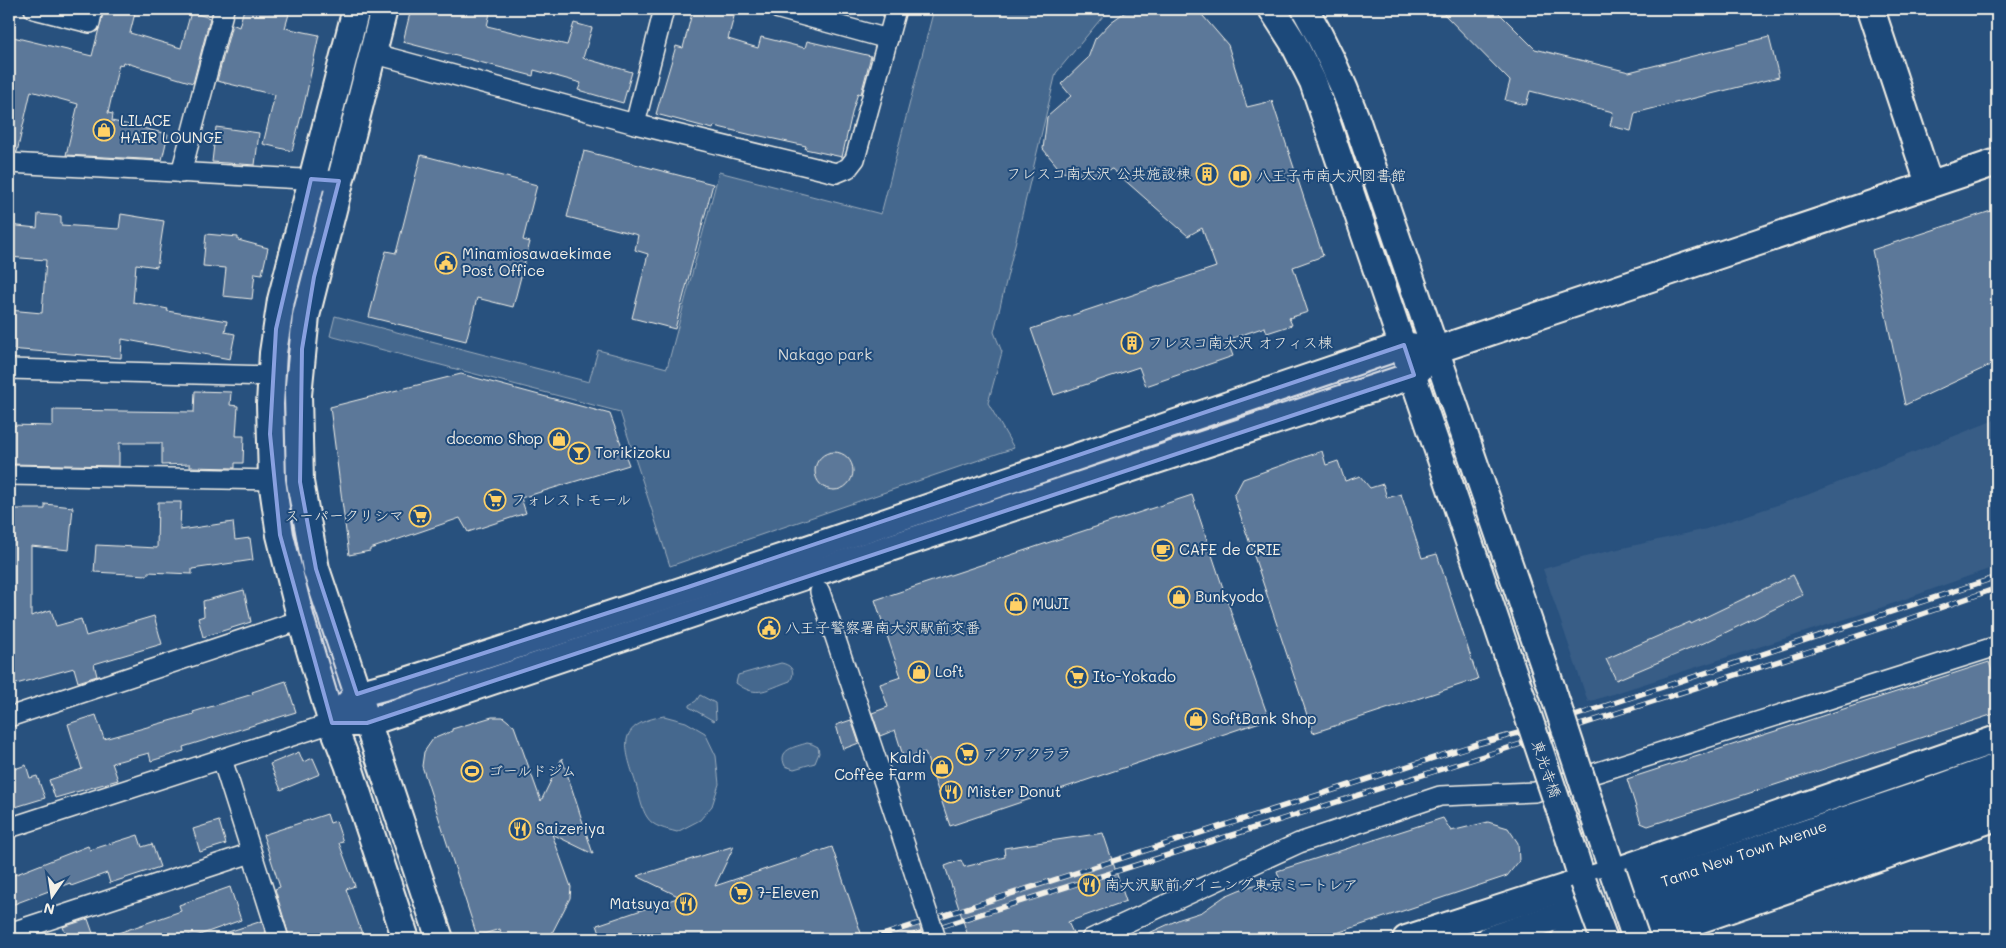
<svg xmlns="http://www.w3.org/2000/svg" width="2006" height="948" font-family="Mali,'Klee One',sans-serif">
<rect width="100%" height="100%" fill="#28517e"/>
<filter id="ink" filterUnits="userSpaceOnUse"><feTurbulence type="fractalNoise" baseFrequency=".02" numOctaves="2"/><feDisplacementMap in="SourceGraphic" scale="10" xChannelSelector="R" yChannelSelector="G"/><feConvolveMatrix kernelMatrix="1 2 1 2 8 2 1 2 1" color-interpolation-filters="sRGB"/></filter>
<g filter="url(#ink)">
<path fill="#375d86" d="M1997,419V566L1883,607L1588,702L1543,569L1592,555L1706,529L1807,495Z"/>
<g fill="#45688e" stroke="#9cacbb">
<path d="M934,9H1109L1056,73L994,332L1002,352L988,403L1014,448L670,566L620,412L330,336L335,316L589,382L598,350L667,368L719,172L881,214Z"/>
<path d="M781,663C792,665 796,672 790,681C767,689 757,699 736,683L738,675Z"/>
<path d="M700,695L715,703L716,719L714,721L689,707V705L696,701Z"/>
<path d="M664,716L686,722L705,733L716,756L719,784L712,806L700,820L677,832C666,829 653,827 647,817C641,808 639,793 636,784C624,746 615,725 664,716Z"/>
<path d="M807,743L812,744L818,747L819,753L815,763L794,769L785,766C777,749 795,747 807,743Z"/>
</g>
<g fill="#5b7899" stroke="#f4f1e8">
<path d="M104,9H136L130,33L181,48L191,12L210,18L193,83L123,62L122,65L119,64L108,113L113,114L112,121L168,134L162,160L66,155L78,104L31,91L17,152H9V36L92,56Z"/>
<path d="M244,9H256L270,12L271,10L289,14L285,28L319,35L305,101L292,151L263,144L275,95L217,81L232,24L239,27Z"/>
<path d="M411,9H491L487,26L567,45L574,23L592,28L583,58L632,72L623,103L578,90L581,83L534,70L533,76L403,42Z"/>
<path d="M693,9H736L728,39L758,48L761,37L805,48L807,41L871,56L861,94L858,93L853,109L842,157L805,149L806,146L756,135V136L714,126L713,129L656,114L676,46L683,48Z"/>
<path d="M1134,9H1197L1228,45L1247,107L1272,101L1323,256L1293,267L1308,312L1289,318L1292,325L1267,333L1265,327L1227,340L1233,356L1146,386L1139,367L1054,395L1031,329L1216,267L1202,228L1188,236L1112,169L1089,176L1062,172L1043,149L1047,117L1071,96L1061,84L1088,58L1095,39L1111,22L1125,12Z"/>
<path d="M1439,9H1495L1535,49L1629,72L1769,37L1779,77L1635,113L1631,131L1610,126L1613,112L1530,91L1526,105L1505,100L1510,81Z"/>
<path d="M216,127L259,133L255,165L212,162Z"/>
<path d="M584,151L713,184L675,329L632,318L648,254L635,250L638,235L567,217Z"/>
<path d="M421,155L537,185L523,240L530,242L513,307L477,298L466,341L369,317L386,251L396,253Z"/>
<path d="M1997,209V362L1905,405L1872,250Z"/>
<path d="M38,214L61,216V225L119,229L121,214L164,221L157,267L136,264L133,302L168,309L167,311L227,321L225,332L235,334L230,359L122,339L121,358L9,349V310L42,313L46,260L9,257V225L37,228Z"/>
<path d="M206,234L238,237V240L268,248L262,274L255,273L252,299L223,296L226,268L203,266Z"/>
<path d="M461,374L610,414L629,465L521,498L526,513L468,532L460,518L370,549V551L349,555L330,407Z"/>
<path d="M195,391L231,392L230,405L238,406L236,436H244L243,463H235V468L190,467V464L162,465V443H119V466L9,464V425L53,426V410L194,412Z"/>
<path d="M1322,451L1326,465L1338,461L1345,481L1360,476L1370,488L1383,484L1387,498L1401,494L1422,558L1437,554L1478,679L1313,733L1234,496L1243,479Z"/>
<circle cx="834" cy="471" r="19"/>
<path d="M1192,495L1238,633L1269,719L950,826L925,752L904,759L895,730L880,736L872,713L888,707L880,684L901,677L875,600Z"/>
<path d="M158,502H181L180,530L233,522L235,540L250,538L253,560L192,569V574L148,572V575L94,572L96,545L157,548Z"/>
<path d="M45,504L73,507L69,550L31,546V616L51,610L56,626L81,619L86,636L154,616L162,644L94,664L97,676L78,682L74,668L9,686V509H45Z"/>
<path d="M1793,575L1803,595L1706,642L1616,680L1606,659L1690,622L1691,624Z"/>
<path d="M244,590L251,622L203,637L198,618L204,616L203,601Z"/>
<path d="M1989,662L1997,687V713L1648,826L1641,823L1627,779Z"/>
<path d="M286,681L296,712L183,747L184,751L151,761L149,753L112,763L118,780L55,798L49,780L82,769L68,724L96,715L104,739L194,714L193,712L253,694L252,692Z"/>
<path d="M492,717H503L514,726L541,801L562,758L593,854L552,834L571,887L570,898L549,939H502L500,929L477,936L422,766L424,752L433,739L452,731V729Z"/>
<path d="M851,720L859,743L843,749L836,725Z"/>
<path d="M299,752L303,762L313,758L320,774L281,790L270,764Z"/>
<path d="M26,765L30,778L37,776L45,798L9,809V771Z"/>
<path d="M327,814L330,823L336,821L343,842L339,843L355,886L346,889L364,939H290L275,889L280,887L263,835Z"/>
<path d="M1443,818L1451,831L1488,822L1508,828L1518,843L1519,861L1507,876L1319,939H1136L1180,919L1202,912L1225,896L1239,890L1254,885L1281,884L1277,871Z"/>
<path d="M219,821L226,844L200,852L193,829Z"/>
<path d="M1103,833L1126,901L1068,922L1073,933L1056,939H969L945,866L961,860L964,867L1005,857L1004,848Z"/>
<path d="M138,835L142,847L152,844L160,867L110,883L107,873L71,886L70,883L9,906V877L88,846L90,850Z"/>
<path d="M734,846L715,886L832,847L863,939H602L597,925L680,897L637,876Z"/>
<path d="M230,887L241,920L191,938L190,935L175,939H107V937L181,911L179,905Z"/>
<path d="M88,919L95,939H68L63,927Z"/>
<path d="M262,921L267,939H217L216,936Z"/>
<path d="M918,922L924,939H876L875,937Z"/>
</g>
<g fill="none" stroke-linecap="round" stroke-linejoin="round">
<g stroke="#f4f1e8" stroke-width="22">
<g id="street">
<path d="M34,9L90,23L93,9"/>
<path d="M779,9L888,39"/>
<path d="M372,53L635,124L836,173L848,168L855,159L896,9"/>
<path d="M635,124L664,9"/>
<path d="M9,163L339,181"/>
<path d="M181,173L224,9"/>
<path d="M9,369L272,376"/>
<path d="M9,475L272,480"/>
<path d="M820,592L915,875"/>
<path d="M9,717L301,620"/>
<path d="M222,759L279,939"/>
<path d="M9,828L332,723"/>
<path d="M9,933L251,853"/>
<path d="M1091,939L1299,843L1440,796L1535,792L1997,646"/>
</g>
</g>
<g stroke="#f4f1e8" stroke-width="30">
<g id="secondary">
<path d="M356,9L281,300L273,353L270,404L272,480L280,535L301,620L332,723L348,764L406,939"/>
<path d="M384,9L306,316L298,395L300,482L316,569L440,939"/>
<path d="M1272,9L1293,42L1313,82L1522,698"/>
<path d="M1305,9C1325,44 1341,78 1355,116L1552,689"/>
<path d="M1871,9L1929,184"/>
<path d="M332,723L357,694L406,681L545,636L807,549L1404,345L1436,350L1997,162"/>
<path d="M332,723H367L814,573L1414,375L1436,350"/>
<path d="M1599,831L1613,872"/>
<path d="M1570,840L1583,882"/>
<path d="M1406,939L1613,872L1997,739"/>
<path d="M1490,939L1931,791L1997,767"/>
<path d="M1565,939L1997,792"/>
<path d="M1643,939L1997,817"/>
</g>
</g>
<use href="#street" stroke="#1f4a7a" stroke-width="19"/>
<use href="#secondary" stroke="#1f4a7a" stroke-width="26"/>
<g stroke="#f4f1e8" stroke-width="5.5">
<g id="rail">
<path d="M870,939L1477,744L1541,727L1997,577"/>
<path d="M901,939L1480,757L1885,627L1997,588"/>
</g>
</g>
<use href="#rail" stroke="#1f4a7a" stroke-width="4" stroke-dasharray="11" stroke-linecap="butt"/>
<g stroke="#f4f1e8" stroke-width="22" stroke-linecap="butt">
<path id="street-bridge" d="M915,875L936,939"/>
</g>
<g stroke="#f4f1e8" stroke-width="30" stroke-linecap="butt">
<g id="secondary-bridge">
<path d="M1552,689L1599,831"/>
<path d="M1522,698L1570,840"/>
<path d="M1613,872L1636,939"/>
<path d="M1583,882L1604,939"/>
</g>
</g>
<use href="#street-bridge" stroke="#1f4a7a" stroke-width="19"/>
<use href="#secondary-bridge" stroke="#1f4a7a" stroke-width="26"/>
</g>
</g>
<path fill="#88a0e0" fill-opacity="0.2" stroke="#88a0e0" stroke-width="4" stroke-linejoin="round" d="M311,179L339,181L314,277L302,349L300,482L316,569L357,694L688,587L1404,345L1414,375L367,723H332L280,535L270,434L276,329Z"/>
<defs>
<g id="shop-ring" transform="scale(1.125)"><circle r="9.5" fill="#1f4a7a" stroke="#ffd166" stroke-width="1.5"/><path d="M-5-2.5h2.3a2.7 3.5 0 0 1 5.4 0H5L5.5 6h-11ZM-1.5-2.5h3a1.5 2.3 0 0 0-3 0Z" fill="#ffd166"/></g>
<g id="building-ring" transform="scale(1.125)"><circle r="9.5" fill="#1f4a7a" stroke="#ffd166" stroke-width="1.5"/><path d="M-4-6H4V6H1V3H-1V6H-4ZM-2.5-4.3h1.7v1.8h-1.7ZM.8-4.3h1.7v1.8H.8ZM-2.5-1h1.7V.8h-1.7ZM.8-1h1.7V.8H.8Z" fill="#ffd166"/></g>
<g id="library-ring" transform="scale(1.125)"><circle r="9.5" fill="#1f4a7a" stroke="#ffd166" stroke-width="1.5"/><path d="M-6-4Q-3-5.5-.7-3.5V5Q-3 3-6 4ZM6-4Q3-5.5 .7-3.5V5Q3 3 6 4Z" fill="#ffd166"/></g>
<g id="civic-ring" transform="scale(1.125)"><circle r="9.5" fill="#1f4a7a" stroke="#ffd166" stroke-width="1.5"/><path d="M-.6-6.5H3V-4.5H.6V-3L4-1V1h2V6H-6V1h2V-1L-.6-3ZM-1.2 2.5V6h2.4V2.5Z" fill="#ffd166"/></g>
<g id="bar-ring" transform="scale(1.125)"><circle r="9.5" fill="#1f4a7a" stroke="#ffd166" stroke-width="1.5"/><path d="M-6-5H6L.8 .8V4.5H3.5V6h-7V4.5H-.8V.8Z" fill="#ffd166"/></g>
<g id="supermarket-ring" transform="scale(1.125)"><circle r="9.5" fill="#1f4a7a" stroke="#ffd166" stroke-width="1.5"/><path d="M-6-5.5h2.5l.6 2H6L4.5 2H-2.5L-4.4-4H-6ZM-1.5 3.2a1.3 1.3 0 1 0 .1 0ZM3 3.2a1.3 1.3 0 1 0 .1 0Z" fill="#ffd166"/></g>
<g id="cafe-ring" transform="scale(1.125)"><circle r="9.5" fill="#1f4a7a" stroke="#ffd166" stroke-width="1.5"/><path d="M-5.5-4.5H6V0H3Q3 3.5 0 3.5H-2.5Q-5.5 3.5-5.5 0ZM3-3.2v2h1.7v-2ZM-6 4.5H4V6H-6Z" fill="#ffd166"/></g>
<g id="stadium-ring" transform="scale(1.125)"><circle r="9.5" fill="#1f4a7a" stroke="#ffd166" stroke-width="1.5"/><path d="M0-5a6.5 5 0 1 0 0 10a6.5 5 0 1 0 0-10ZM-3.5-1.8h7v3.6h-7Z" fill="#ffd166"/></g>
<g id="restaurant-ring" transform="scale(1.125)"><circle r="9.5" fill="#1f4a7a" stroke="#ffd166" stroke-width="1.5"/><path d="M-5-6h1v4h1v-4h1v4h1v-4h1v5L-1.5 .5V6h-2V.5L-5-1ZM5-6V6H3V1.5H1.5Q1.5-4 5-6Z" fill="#ffd166"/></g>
</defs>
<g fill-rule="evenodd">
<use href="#shop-ring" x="104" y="130"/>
<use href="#building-ring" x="1207" y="174"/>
<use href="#library-ring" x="1240" y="176"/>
<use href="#civic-ring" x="446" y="263"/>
<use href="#building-ring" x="1132" y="343"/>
<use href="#shop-ring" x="559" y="439"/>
<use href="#bar-ring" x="579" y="453"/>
<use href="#supermarket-ring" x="495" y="500"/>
<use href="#supermarket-ring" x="420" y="516"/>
<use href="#cafe-ring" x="1163" y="550"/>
<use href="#shop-ring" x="1179" y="597"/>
<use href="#shop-ring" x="1016" y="604"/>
<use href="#civic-ring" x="769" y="628"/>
<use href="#shop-ring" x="919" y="672"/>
<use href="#supermarket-ring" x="1077" y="677"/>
<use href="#shop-ring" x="1196" y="719"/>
<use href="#supermarket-ring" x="967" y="754"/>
<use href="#shop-ring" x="942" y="767"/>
<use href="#stadium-ring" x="472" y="771"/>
<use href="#restaurant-ring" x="951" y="792"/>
<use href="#restaurant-ring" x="520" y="829"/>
<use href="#restaurant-ring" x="1089" y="885"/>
<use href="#supermarket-ring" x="741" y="893"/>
<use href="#restaurant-ring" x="686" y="904"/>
</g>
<g text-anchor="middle" stroke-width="4" stroke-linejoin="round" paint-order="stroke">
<g font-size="15" fill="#f4f1e8" stroke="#1f4a7a" text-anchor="start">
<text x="120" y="126">LILACE<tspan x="120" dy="17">HAIR LOUNGE</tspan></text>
<text x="1191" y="179" text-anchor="end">フレスコ南大沢 公共施設棟</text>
<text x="1256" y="181">八王子市南大沢図書館</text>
<text x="462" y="259">Minamiosawaekimae<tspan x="462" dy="17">Post Office</tspan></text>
<text x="1148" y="348">フレスコ南大沢 オフィス棟</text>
<text x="543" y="444" text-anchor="end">docomo Shop</text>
<text x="595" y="458">Torikizoku</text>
<text x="511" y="505">フォレストモール</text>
<text x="404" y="521" text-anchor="end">スーパークリシマ</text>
<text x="1179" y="555">CAFE de CRIE</text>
<text x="1195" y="602">Bunkyodo</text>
<text x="1032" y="609">MUJI</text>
<text x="785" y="633">八王子警察署南大沢駅前交番</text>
<text x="935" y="677">Loft</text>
<text x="1093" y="682">Ito-Yokado</text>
<text x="1212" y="724">SoftBank Shop</text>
<text x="983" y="759">アクアクララ</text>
<text x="926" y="763" text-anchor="end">Kaldi<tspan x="926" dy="17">Coffee Farm</tspan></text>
<text x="488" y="776">ゴールドジム</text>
<text x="967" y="797">Mister Donut</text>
<text x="536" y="834">Saizeriya</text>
<text x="1105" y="890">南大沢駅前ダイニング東京ミートレア</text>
<text x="757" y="898">7-Eleven</text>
<text x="670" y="909" text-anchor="end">Matsuya</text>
</g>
<g font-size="15" fill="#dadcda" stroke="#1f4a7a">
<text x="825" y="360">Nakago park</text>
</g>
<g font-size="15" fill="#f4f1e8" stroke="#1f4a7a">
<text transform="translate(1546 769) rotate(71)" y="5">東光寺橋</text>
<text transform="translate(1744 854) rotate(-19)" y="5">Tama New Town Avenue</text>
</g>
</g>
<rect width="2006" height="948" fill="none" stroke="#1f4a7a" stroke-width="30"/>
<rect x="15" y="15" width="1976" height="918" fill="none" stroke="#f4f1e8" stroke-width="2" filter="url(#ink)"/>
<g transform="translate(52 896) rotate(193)" stroke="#1f4a7a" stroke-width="4" paint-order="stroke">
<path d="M0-4L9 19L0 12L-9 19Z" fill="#f4f1e8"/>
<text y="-8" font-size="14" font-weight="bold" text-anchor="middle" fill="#f4f1e8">N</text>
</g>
</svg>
